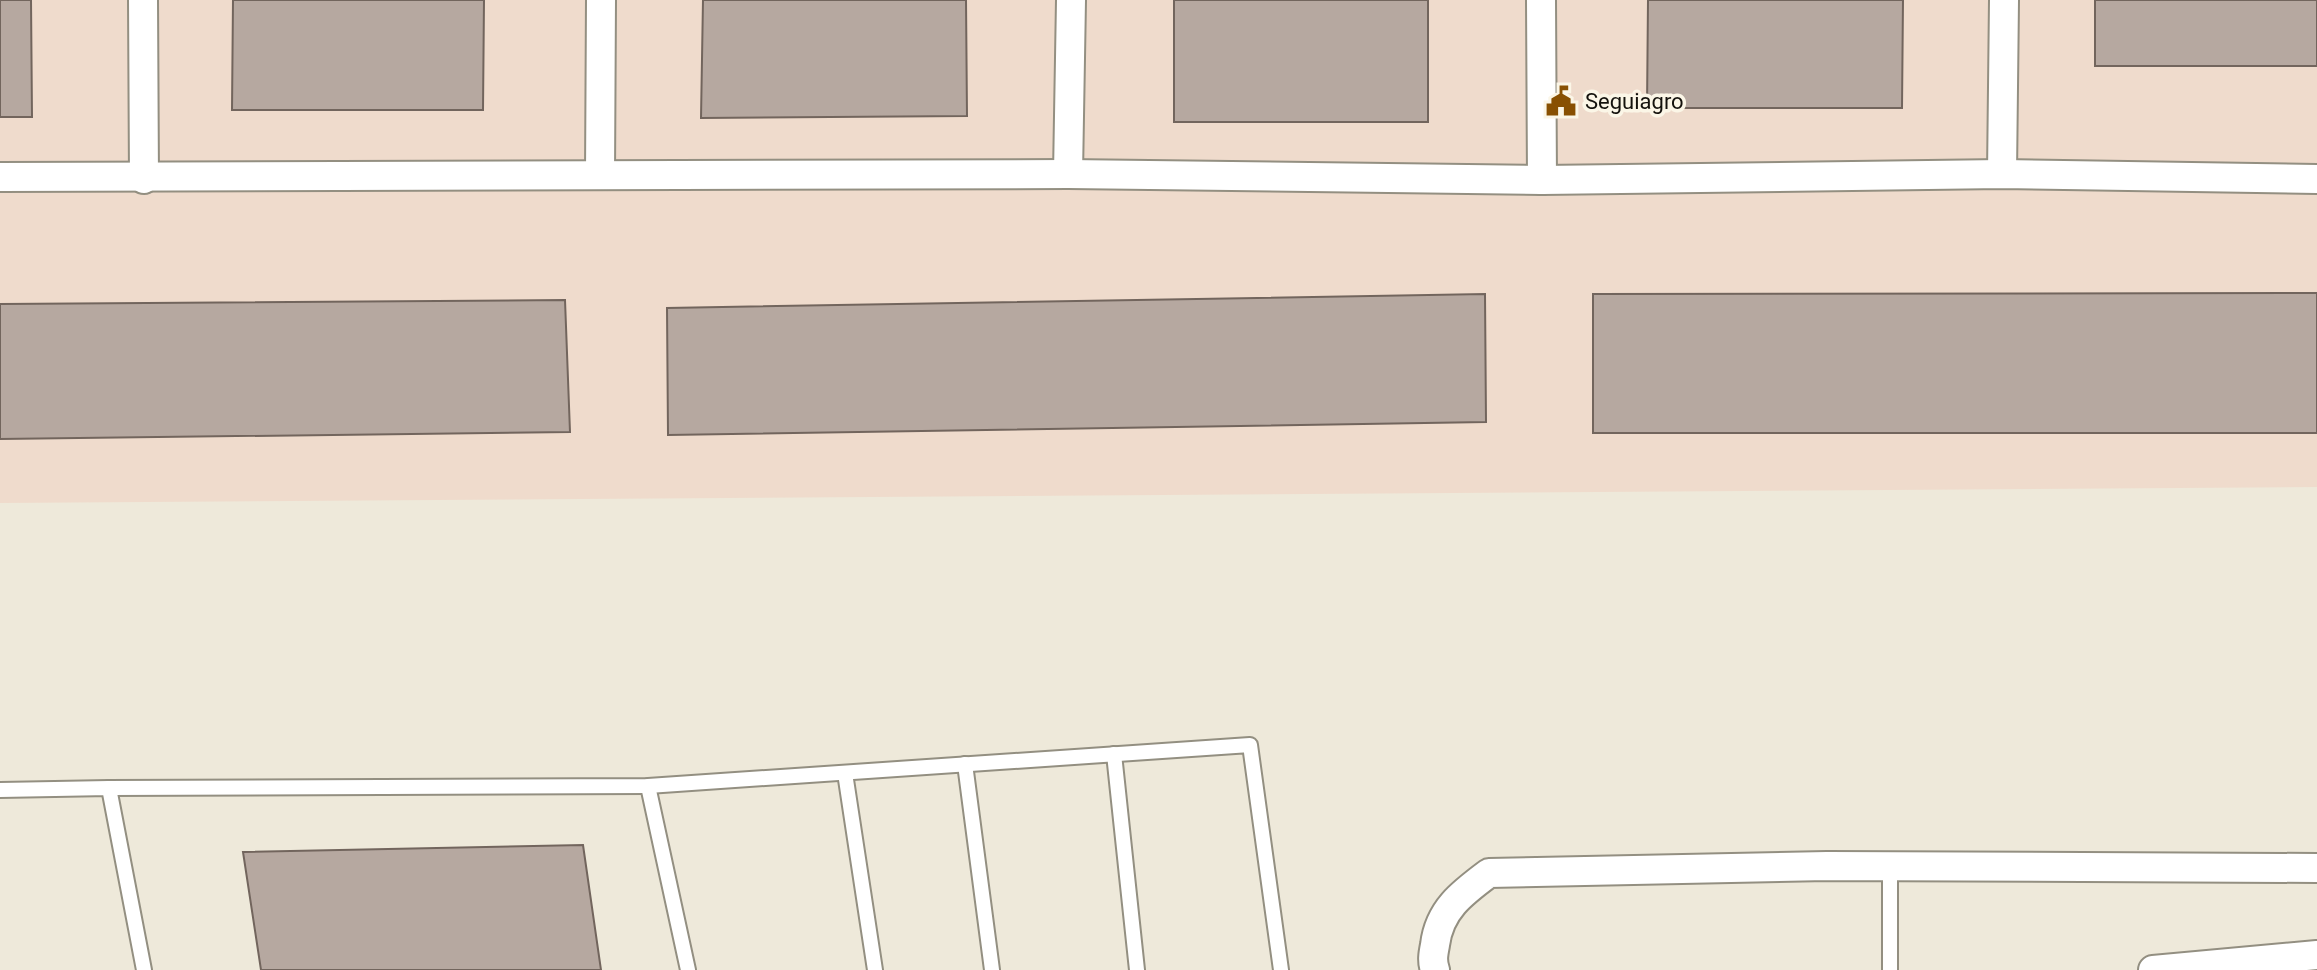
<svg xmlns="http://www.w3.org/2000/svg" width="2317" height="970" font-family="Roboto,sans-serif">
<rect width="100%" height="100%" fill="#eee9da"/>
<path fill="#efdbcc" d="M0,0H2317V487L0,503Z"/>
<g fill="#b6a8a0" stroke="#72655d" stroke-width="2">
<path d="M0,0H31L32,117H0Z"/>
<path d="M233,0H484L483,110H232Z"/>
<path d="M703,0H966L967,116L701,118Z"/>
<rect x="1174" y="0" width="254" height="122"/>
<path d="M1648,0H1903L1902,108H1647Z"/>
<rect x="2095" y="0" width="222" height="66"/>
<path d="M2317,293V433H1593V294Z"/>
<path d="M1485,294L1486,422L668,435L667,308Z"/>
<path d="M565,300L570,432L0,439V304Z"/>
<path d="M583,845L601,970H261L243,852Z"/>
</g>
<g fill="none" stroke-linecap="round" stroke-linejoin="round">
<g stroke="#938f81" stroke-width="18">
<g id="service">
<path d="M1114,754L1137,970"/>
<path d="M965,764L992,970"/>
<path d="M845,773L875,970"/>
<path d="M648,786L688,970"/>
<path d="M109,788L648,786L1250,745L1281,970"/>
<path d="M0,790L109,788L144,970"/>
<path d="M1890,866V970"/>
</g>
</g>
<g stroke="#938f81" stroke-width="32">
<g id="minor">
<path d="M143,0L144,179"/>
<path d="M1541,0L1542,180"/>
<path d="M1068,174L1071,0"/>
<path d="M2002,174L2004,0"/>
<path d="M600,175L601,0"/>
<path d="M0,177L1068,174L1542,180L2002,174L2317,179"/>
<path d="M1435,970C1432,961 1433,955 1435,945C1439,910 1462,893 1489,873L1827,866L2317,868"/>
<path d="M2153,970L2317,955"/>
</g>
</g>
<use href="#service" stroke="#fff" stroke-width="14"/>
<use href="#minor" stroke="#fff" stroke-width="28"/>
</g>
<defs>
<g id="civic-bare" transform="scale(2.4)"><path d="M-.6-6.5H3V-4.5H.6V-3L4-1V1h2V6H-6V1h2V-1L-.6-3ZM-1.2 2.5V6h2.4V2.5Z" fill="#885002" stroke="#fbf6e7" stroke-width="2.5" paint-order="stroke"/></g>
</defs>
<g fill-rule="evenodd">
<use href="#civic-bare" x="1561" y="101"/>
</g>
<g text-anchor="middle" stroke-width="7" stroke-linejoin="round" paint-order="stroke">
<g font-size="22" fill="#14120d" stroke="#fbf6e7" text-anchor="start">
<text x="1585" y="109">Seguiagro</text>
</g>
</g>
</svg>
